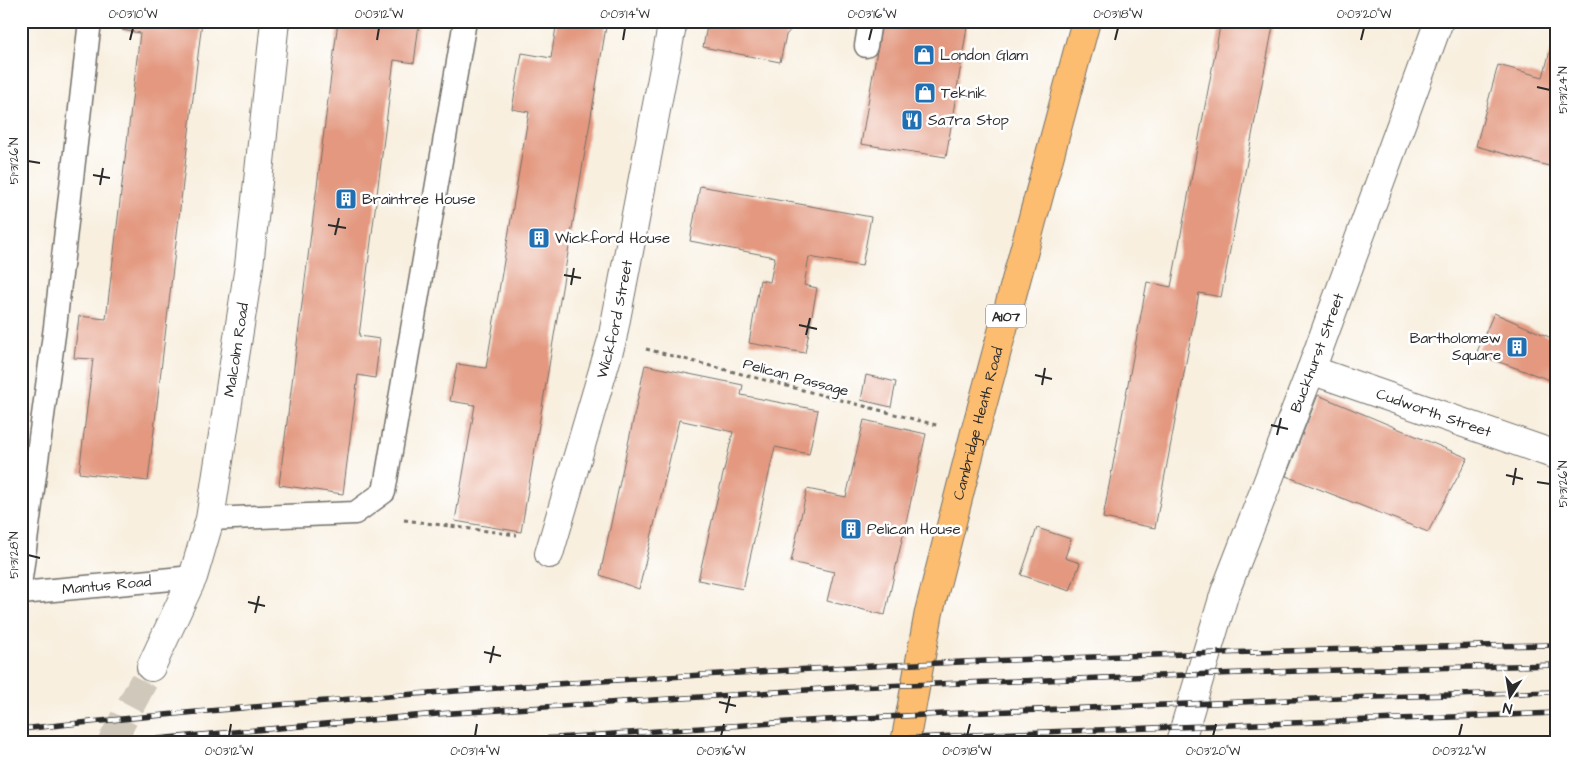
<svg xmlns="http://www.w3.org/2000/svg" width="1577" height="764" font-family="'Architects Daughter',sans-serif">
<rect width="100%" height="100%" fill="#fff"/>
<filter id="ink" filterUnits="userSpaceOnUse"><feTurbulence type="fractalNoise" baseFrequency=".02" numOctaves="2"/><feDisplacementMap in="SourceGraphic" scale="10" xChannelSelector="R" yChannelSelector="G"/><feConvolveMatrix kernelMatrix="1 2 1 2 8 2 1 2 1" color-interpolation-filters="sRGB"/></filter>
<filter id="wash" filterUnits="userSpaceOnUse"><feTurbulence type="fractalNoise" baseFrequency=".0096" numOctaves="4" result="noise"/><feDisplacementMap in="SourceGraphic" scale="20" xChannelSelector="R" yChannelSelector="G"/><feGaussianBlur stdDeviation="1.12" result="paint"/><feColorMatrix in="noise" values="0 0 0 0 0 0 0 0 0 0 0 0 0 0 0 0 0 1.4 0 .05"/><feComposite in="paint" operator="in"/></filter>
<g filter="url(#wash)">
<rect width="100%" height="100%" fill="#f8efdf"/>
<g id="blocks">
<g fill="#e3987f">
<path d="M123,21H202L148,481L79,473L93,359L74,358L79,316L106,319L140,33L122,30Z"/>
<path d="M338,21H398L419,24L414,63L394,60L359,336L380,339L375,378L358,375L343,494L279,485Z"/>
<path d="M557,21H607L521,532L455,521L475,405L450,401L457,364L486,368L529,112L512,109L522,53L551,58Z"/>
<path d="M708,21H798L786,35L780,62L703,47Z"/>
<path d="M882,21H968L946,157L861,144Z"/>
<path d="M1221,21H1274L1221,297L1199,293L1155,528L1103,518L1147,282L1171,287Z"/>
<path d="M1550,51L1556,53V168L1476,146L1498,65L1543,77Z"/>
<path d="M700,186L871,217L862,266L809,257L804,285L817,288L805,353L749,343L760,280L770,282L775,257L690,241Z"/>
<path d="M1494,313L1556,340V382L1476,354Z"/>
<path d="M645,365L743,385L741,395L818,410L809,454L775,447L743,589L698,580L733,432L679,420L639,589L600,575Z"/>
<path d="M866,375L896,382L891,407L861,400Z"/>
<path d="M1318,395L1468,458L1428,532L1286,476Z"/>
<path d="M864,420L926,434L885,615L827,601L834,572L791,562L807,489L846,497Z"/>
<path d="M1037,528L1071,539L1065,558L1080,563L1070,591L1021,575Z"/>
</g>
</g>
</g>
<g filter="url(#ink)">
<use href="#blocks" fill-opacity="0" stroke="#73706a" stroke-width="1"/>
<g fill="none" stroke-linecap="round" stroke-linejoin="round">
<path stroke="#cfc8bb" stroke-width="28" stroke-dasharray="28 14" stroke-linecap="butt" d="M111,743L151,667"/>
<g stroke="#73706a" stroke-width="25">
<g id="lane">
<path d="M866,46L870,21"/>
<path d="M210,519L355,513L384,492L465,21"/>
<path d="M21,578L55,327L90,21"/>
<path id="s1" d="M21,593L193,577"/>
</g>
</g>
<g stroke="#73706a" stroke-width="30">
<g id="street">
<path id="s2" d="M1311,370L1556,455"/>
<path id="s3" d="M549,554L612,340L673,21"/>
<path id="s4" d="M151,667L193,577L210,519L249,266L275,21"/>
<path id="s5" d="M1180,743L1225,592L1311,370L1439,21"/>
</g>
</g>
<g stroke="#73706a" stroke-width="30">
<g id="primary">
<path id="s6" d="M905,743L929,612L974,436L1086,21"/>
</g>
</g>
<g stroke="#73706a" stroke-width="3" stroke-dasharray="4 4" stroke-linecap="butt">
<path d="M21,23L25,21"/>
<path d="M21,255L27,268"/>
<path d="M646,349L940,426"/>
<path d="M404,520L517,535"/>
</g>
<use href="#lane" stroke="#fff" stroke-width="22"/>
<use href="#street" stroke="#fff" stroke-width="28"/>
<use href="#primary" stroke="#fcbd6f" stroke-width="28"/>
<g stroke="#2b2b2b" stroke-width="5.5">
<g id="rail">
<path d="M21,729C398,690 776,667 1154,655C1288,651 1422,646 1556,645"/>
<path d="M111,743L437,714L853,687L1299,671L1556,665"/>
<path d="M485,743L788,722L963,713L1339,698L1556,692"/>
<path d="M819,743L993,734L1556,713"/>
</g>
</g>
<use href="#rail" stroke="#fff" stroke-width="4" stroke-dasharray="11" stroke-linecap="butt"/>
</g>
</g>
<path fill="none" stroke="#2b2b2b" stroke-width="2" d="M130,40L133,28M377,40L379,28M623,40L625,28M869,40L872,28M1115,40L1118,28M1361,40L1364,28M1537,87L1550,90M28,161L40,163M93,175L110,178M100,185L103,168M328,225L346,228M335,235L339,218M564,275L581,278M571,285L574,268M799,325L817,329M806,335L810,318M1035,375L1052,379M1042,385L1045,368M1271,425L1288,429M1277,435L1281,418M1506,475L1523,479M1537,482L1550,484M1513,485L1516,468M28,555L40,558M248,602L265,606M255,613L259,596M484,652L501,656M490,663L494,646M719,702L736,706M726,713L730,696M229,736L231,724M475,736L477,724M721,736L724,724M967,736L970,724M1213,736L1216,724M1459,736L1462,724"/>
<defs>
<g id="shop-square" transform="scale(1.125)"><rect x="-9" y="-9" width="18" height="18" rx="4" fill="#1f6fb2" stroke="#fff"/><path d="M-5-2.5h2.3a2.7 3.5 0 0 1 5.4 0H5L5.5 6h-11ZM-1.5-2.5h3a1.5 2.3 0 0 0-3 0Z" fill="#fff"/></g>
<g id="restaurant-square" transform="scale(1.125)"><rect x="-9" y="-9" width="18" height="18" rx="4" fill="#1f6fb2" stroke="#fff"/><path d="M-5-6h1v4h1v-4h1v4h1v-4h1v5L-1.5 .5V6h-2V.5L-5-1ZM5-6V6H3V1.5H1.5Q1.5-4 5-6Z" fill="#fff"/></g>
<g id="building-square" transform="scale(1.125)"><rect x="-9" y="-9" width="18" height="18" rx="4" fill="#1f6fb2" stroke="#fff"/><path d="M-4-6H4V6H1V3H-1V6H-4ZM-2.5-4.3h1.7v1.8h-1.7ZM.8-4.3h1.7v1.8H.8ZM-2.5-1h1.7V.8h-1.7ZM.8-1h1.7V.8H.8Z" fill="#fff"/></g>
</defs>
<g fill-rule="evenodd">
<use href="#shop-square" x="924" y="55"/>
<use href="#shop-square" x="925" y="93"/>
<use href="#restaurant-square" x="912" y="120"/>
<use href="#building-square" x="346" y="199"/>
<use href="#building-square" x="539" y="238"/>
<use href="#building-square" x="1517" y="347"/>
<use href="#building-square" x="851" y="529"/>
</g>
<g text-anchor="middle" stroke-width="5" stroke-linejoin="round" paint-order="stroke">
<rect fill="#fff" stroke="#6b6b6b" stroke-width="1" x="986" y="304.5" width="40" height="23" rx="4"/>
<g font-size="14" font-weight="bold" fill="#2b2b2b">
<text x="1006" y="321">A107</text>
</g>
<g font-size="15" fill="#2b2b2b" stroke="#fff" text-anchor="start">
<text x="940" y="60">London Glam</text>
<text x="941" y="98">Teknik</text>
<text x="928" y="125">Sa7ra Stop</text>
<text x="362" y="204">Braintree House</text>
<text x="555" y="243">Wickford House</text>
<text x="1501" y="343" text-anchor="end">Bartholomew<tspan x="1501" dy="17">Square</tspan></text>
<text x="867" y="534">Pelican House</text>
</g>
<g font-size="15" fill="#2b2b2b" stroke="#fff">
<text dy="5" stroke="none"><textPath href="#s3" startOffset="244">Wickford Street</textPath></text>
<text dy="5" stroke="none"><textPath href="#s4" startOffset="331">Malcolm Road</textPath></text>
<text dy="5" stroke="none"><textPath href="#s5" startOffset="414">Buckhurst Street</textPath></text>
<text transform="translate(796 377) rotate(15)" y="5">Pelican Passage</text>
<text dy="5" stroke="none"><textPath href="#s2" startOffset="130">Cudworth Street</textPath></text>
<text dy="5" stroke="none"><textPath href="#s6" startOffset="328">Cambridge Heath Road</textPath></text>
<text dy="5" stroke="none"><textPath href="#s1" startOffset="86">Mantus Road</textPath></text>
</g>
</g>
<rect width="1577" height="764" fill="none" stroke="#fff" stroke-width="55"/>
<g transform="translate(1510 696) rotate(192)" stroke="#ffffff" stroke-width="4" paint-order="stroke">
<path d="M0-4L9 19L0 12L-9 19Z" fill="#2b2b2b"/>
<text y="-8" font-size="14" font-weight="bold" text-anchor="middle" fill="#2b2b2b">N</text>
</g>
<rect x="28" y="28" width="1522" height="708" fill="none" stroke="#2b2b2b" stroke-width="2"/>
<g font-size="12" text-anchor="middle" fill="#2b2b2b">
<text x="133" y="18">0°03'10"W</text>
<text x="379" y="18">0°03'12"W</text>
<text x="625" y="18">0°03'14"W</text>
<text x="872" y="18">0°03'16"W</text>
<text x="1118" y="18">0°03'18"W</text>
<text x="1364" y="18">0°03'20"W</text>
<text transform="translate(1563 90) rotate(-90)" y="4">51°31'24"N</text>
<text transform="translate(14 161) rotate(-90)" y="4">51°31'26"N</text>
<text transform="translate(1563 484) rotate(-90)" y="4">51°31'26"N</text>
<text transform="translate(14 555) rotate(-90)" y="4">51°31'28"N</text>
<text x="229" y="755">0°03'12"W</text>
<text x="475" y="755">0°03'14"W</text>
<text x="721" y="755">0°03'16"W</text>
<text x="967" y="755">0°03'18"W</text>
<text x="1213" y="755">0°03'20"W</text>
<text x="1459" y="755">0°03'22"W</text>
</g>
</svg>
